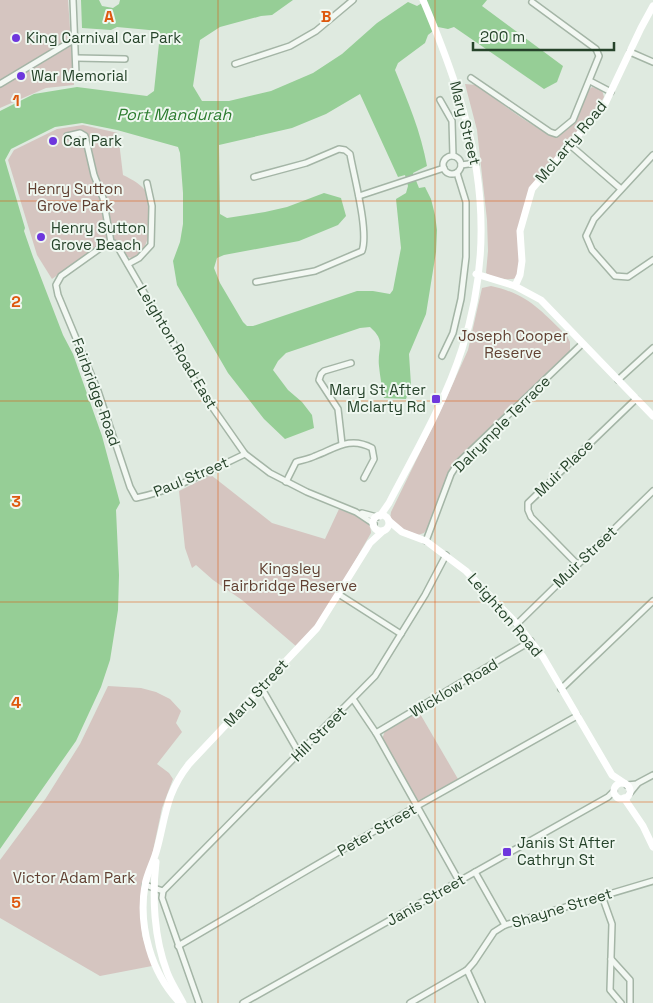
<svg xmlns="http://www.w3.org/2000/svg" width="653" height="1003" font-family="'Space Grotesk',sans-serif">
<rect width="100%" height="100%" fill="#dfeae0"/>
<g fill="#d5c5c0">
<path d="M0,0H68L74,85L46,88L0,108Z"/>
<path d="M465,84L477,85C496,99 535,131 557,136L574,123L587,91L592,87L602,90L604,97L601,102L530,188L519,224V272L516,278C508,281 493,278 486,273L488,251L487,220L477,130Z"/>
<path d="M83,125L118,133L123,175C133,180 141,184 147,193C154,206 151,254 134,258C131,258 129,258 127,256C123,252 121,246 119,242L107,240L52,279L37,255L8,160L14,150L57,129Z"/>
<path d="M491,286C528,294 541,311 567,336L570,342V352L454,464L427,529L424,533L418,535L396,526L390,519L391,512L446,399L468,350L482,288Z"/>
<path d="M211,475L272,523L325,539L339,509C350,514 372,518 371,533L322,618L297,647L242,600L213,580L196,565L192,568L185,548L179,491Z"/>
<path d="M108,686L141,688L156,692L170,699L181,711L176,723L182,732L157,764L169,773L173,779L162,808L151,860L141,916L142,935L152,966L100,976L0,918V860L46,798L80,744Z"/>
<path d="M419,712L458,779L420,801L414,798L382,739L385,731Z"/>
</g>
<path fill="#96ce96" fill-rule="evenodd" d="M81,0H99L102,6L113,8L119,4L120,0H293L272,15L261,16L220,27L200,40L193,86L202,101H229L271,91L313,73L342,54L377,23L408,2L417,6L427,0H487L482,6L563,66L557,82L544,89L454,27L448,29L438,27L428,35L425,43L398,63L395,70C408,102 421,132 427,166L413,173L419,188L425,187L431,199L435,215L437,230L436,252L426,314L409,354L411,385L406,399L384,398C382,387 380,377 379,366C377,348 387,342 370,327L360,328L286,353L278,361L273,370L288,390L302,402L312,415L314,428L285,439L264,419L228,373L177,285L173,261L180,242L183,224V193L180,153L178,147L117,130L82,123L55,127L11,149L5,160L25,228L24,231L33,257L63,335L73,354L102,436L120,503L116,510L119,575L118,610L110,660L101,687L76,741L0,849V111L34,94L77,87L147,96L154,91L160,34L149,30L117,27L111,30L82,28ZM360,94L398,177L405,175L408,186L406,193L396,199L401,248L393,290L390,294L373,291H357L253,326H247L243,322L220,283L214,268L217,258L224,255L299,241L338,225L346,216L341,198L324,193L287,207L265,212L227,218L220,214L219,145L292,128L326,114Z"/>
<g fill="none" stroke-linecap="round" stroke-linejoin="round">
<g stroke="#a4b5a6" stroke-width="8">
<g id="street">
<path d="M73,0L76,74"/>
<path d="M630,52L653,62"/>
<path d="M76,58L125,59"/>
<path d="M235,64L290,46L316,31L353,0"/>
<path d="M471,78L550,132L556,134L573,120L599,56L596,49L532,2"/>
<path d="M590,81L611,92"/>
<path d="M0,84L75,39"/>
<path d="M440,100L452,121L453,156"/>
<path d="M67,136L80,133L85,136L94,175L103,198L111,242L116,244L201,391L245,454L270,473L307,492L356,512L374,524"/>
<path d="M570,145L621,189"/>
<path d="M653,155L594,219L586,236L592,250L615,276L628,277L653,260"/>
<circle cx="452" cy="165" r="9"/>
<path d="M461,165L476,163"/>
<path d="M254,177L306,163L339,149L345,150L350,154C354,177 369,231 362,251L315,271L256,282"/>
<path d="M359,196L444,168"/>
<path d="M111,242L106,244L61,276L56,285L58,295L98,391L130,487L136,498C175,490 209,471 245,454"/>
<path d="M128,264L139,258L151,245L152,206L147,183"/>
<path d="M442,356L453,333L461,299L466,257V202L457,173"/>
<path d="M618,380L653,348"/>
<path d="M342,444L338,409L319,380L321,374L324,371L351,363"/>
<path d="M286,482L296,462C302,460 309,459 315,456C336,448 350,436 372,448L374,459L364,478"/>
<path d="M362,513L377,517"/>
<path d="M426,541L451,474L458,463L582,344"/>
<path d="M577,564L531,517L528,510V503L636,399"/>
<path d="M340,595L401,634"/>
<path d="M517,624L653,491"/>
<path d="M261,687L299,753"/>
<path d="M561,689L653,601"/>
<path d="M353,699L376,733L459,881"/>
<path d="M376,733L531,641"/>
<path d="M627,785L637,784"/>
<path d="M630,793L638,783L653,775"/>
<path d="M475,872L505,925"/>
<path d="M145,885L163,891L162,898L199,1003"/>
<path d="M163,891L375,676L425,595L446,555"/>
<path d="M602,896L612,924L610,990L621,1003"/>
<path d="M178,946L417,806L577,716"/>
<path d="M611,959L630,980V1003"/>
<path d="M467,970L482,1003"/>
<path d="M243,1003L608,797L614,791"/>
<path d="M410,1003L467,970L474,962L494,932L505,925L653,881"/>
</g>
</g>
<use href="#street" stroke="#f3f8f3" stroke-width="5"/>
<g stroke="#fff" stroke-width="7">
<path d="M476,274L515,286L541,300L653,416"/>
<path d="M515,286L520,275L522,261L520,231L532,189L605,104L641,28L653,6"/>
<circle cx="381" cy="523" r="8"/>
<path d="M380,516L389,503C415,453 445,402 462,349C503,222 473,118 423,0"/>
<path d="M389,521L402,532L426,541L466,571L517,624L543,657L612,775L624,783"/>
<circle cx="622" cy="791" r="8"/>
<path d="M624,798L643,826L653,847"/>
<path d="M156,862C152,897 154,938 167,972C171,983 178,993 183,1003"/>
<path d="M180,1003C151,973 138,926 145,885C147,873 154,861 157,849C166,815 166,793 189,764L317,628L370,543L383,531"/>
</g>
</g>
<path fill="none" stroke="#de580e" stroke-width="1" stroke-opacity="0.55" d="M218,0V1003M435,0V1003M0,201H653M0,401H653M0,602H653M0,802H653"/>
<g fill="#6e37dd" stroke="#eff7f0" stroke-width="2">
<circle cx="16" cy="38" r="5"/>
<circle cx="21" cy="76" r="5"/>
<circle cx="53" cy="141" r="5"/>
<circle cx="41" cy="237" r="5"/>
<rect x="431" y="394" width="10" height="10" rx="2.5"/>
<rect x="502" y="847" width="10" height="10" rx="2.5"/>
</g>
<g text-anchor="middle" stroke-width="4" stroke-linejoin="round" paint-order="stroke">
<g font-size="15" fill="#26432a" stroke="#eff7f0" text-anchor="start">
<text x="26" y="43">King Carnival Car Park</text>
<text x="31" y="81">War Memorial</text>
<text x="63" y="146">Car Park</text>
<text x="51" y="233">Henry Sutton<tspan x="51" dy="17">Grove Beach</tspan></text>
<text x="426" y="395" text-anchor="end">Mary St After<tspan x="426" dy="17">Mclarty Rd</tspan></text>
<text x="517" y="848">Janis St After<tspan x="517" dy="17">Cathryn St</tspan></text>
</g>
<g font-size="15" fill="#26432a" stroke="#eff7f0">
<text transform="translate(465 123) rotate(76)" y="5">Mary Street</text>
<text transform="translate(571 142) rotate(-50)" y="5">McLarty Road</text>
<text transform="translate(177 347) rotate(59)" y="5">Leighton Road East</text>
<text transform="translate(96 392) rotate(70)" y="5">Fairbridge Road</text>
<text transform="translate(502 424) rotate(-45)" y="5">Dalrymple Terrace</text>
<text transform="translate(564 468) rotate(-44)" y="5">Muir Place</text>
<text transform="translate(191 477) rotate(-23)" y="5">Paul Street</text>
<text transform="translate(585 557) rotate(-44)" y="5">Muir Street</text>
<text transform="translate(505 615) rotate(49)" y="5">Leighton Road</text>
<text transform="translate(454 688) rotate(-31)" y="5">Wicklow Road</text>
<text transform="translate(256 693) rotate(-47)" y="5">Mary Street</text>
<text transform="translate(319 734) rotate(-45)" y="5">Hill Street</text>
<text transform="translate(377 830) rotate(-30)" y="5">Peter Street</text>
<text transform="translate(426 900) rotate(-30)" y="5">Janis Street</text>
<text transform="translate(562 908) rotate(-17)" y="5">Shayne Street</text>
</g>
<g font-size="15" fill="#614032" stroke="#eff7f0">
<text x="75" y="194">Henry Sutton<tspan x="75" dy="17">Grove Park</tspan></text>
<text x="513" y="341">Joseph Cooper<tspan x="513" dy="17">Reserve</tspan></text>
<text x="290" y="574">Kingsley<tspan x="290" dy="17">Fairbridge Reserve</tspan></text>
<text x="74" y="883">Victor Adam Park</text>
</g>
<g font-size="16" font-style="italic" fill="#2c7c2f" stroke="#eff7f0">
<text x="174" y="120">Port Mandurah</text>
</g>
</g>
<g font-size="16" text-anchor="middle" font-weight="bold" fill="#de580e" stroke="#eff7f0" stroke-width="4" stroke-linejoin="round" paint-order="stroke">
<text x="109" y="22">A</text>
<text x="326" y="22">B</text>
<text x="16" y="106">1</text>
<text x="16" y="307">2</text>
<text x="16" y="507">3</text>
<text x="16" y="708">4</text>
<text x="16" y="908">5</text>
</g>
<path d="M473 42v8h141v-8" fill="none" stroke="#26432a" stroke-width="2.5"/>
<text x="480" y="42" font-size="15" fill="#26432a" stroke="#eff7f0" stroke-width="4" paint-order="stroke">200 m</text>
</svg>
